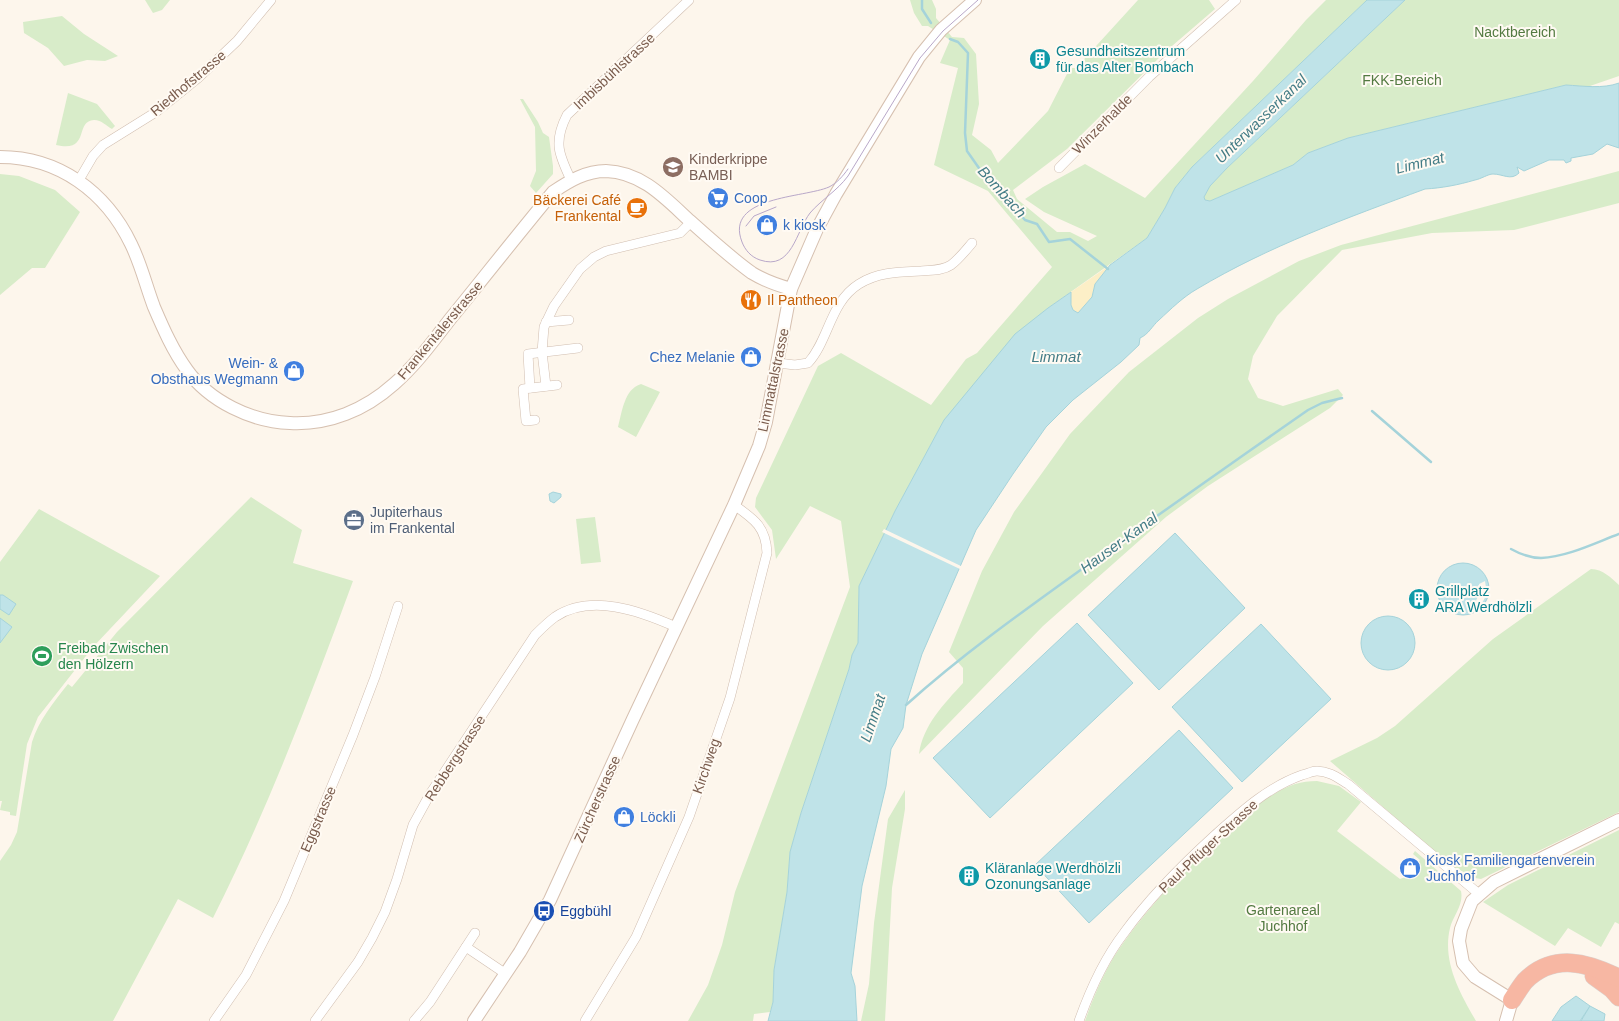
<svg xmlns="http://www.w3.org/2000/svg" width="1619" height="1021" font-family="Helvetica,sans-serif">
<rect width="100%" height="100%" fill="#fdf6ec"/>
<g fill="#d8ecc9">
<path d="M145,0H170L162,10L153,13Z"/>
<path d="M910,0H932L936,9V18L952,37L964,38L976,54L979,104L972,135L991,150L998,163L1048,111L1070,68H1076L1138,0H1209L1215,9L1165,52L1067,149L1013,190L1017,199L1057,232H1070L1088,241L1097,236L1044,212L1025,199L1043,187L1085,164L1145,198L1253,81L1306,20L1326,0H1367L1192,167L1175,188L1165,208L1147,238L1048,308L944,420L895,511L859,586L858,643L852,655L849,669L801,813L790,852L787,892L774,970L773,1002L770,1012L754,1014L753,1021H688L708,985L722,945L735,892L850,587L841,521L810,506L776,559L772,530L755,507L756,498L818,366L841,353L931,405L966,359L977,353L1052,267L988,191L934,165L958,68L940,63L950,40L928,26H922L914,13Z"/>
<path d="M1405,0H1619V76L1587,87L1566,85L1348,138L1308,153L1293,165L1210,201L1205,200L1204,197L1210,186L1227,168Z"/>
<path d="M62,16L84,34L118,56L105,61L87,60L64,66L48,48L24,33L23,22Z"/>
<path d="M68,93L97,104L115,126L112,129C106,126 102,120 94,120C74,121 91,153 56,145Z"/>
<path d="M520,99H523L538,122L543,133L549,137L553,166V174L536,193L530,186L536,171L535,127Z"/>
<path d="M1619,171V203L1514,230L1432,233L1342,250L1277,316L1253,356L1248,379L1258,398L1283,406L1338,389L1343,395L1330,408L1208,486L1166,517L1043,626L919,754C923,725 944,704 963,683V668L949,652L982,571L1014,512L1070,434L1129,372L1198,318L1228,299L1299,261L1341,245Z"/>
<path d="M0,174L19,176L55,190L80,212L45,268H32L0,295Z"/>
<path d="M641,384L660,392L636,437L618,427C622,413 624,389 641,384Z"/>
<path d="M251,497L302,530L293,563L353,581C311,695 268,809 213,918L178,899L113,1021H0V861L11,845L17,832L32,742C39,720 53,703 68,684L72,687L117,632Z"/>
<path d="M39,509L160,576L93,647L38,717L27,744L16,816L10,815V812L0,810L2,801H0V562Z"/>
<path d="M595,517L601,562L581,564L576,519Z"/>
<path d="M1591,569C1603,569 1611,578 1619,585V812L1481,879L1469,877L1459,869L1457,871L1330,761L1377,738L1395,726L1493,639Z"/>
<path d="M1317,781L1339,786L1361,802L1337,831L1400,879L1408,876L1420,860L1413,854L1415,851L1461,891C1464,905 1453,916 1450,928C1442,962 1460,993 1476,1021H1085C1092,1001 1100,981 1111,962C1141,911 1239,803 1295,784C1302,782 1309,781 1317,781Z"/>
<path d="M905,790V809L892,888L885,1021H861L869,984L874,923L888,819Z"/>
<path d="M1619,830V924L1615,922L1601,947L1568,928L1555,946L1483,902L1508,885Z"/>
</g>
<path fill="#fcefc7" d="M1110,265L1095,284L1092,297L1078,313L1073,310L1071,305V292Z"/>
<g fill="#bfe3e8" stroke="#a5d3da">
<path d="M1367,0H1405L1227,168L1210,186L1204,197L1205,200L1210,201L1293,165L1308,153L1348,138L1566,85C1583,86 1603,89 1619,83V148L1607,144L1593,154L1571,158V161L1566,163L1564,160H1549L1524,171L1517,167L1519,173C1511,181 1503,174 1493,174C1488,174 1481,179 1475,180C1458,185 1442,188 1425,189C1347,218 1269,246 1197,289C1183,297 1171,309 1159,320C1152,326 1149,334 1140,338L1139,345L1121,362L1073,400L1046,427L1013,474L976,530L922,654L906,705L903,728L891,749L886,786L862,886L851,973L855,986L857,1021H768L773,1002L774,970L787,892L790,852L801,813L849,669L852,655L858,643L859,586L895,511L944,420L1015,334L1048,308L1071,292V305L1073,310L1078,313L1092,297L1095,284L1110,265L1147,238L1165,208L1175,188L1192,167Z"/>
<path d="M553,492L561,494V497L554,503L550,501L549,494Z"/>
<path d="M1175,533L1245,608L1159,690L1088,615Z"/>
<circle cx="1463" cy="589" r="26"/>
<path d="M0,595H3L16,604L9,615L0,609Z"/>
<circle cx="1388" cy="643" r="27"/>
<path d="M0,618L12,627L0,643Z"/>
<path d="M1077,623L1133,683L990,818L933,758Z"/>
<path d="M1261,624L1331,699L1242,782L1172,707Z"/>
<path d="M1179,730L1233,788L1089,923L1035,865Z"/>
<path d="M1576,996L1590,1006L1580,1021H1552L1561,1007Z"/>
<path d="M1590,1006L1605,1014L1604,1021H1581Z"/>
</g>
<g fill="#fdf6ec">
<path d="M884,529L963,567L962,570L882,532Z"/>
<path d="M1485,581L1487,594L1480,607L1475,603L1480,592L1479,584Z"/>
</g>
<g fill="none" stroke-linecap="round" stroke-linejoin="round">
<g stroke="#a5d3da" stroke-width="2.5">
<path d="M922,0V9L931,23"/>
<path d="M950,39L958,42L968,53L965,133L967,151L981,171L1002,189L1010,202L1025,220L1037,224L1049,242L1070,239L1108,269"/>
<path d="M1372,411L1431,462"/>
<path d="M1511,549C1520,554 1530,558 1541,558C1567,557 1595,543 1619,534"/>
<path d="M906,705C965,652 1029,607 1093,561C1164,511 1236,460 1308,410L1322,403L1342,398"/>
</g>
<g stroke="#d1beb0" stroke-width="10">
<g id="street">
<path d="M1059,168L1149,77L1236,0"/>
<path d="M79,180L93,156L103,145L156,112L198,78L237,41L271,0"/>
<path d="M571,180C559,155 553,142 567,115L689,0"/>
<path d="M546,322L569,320"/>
<path d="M778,363L795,365L808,363C829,340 830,302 859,284C878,272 899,272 921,271C931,270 942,271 951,265C959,259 966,250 972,243"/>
<path d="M546,386L542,352L544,327L554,306L580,269L594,257L606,251L680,233L691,222"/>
<path d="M530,388L528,354L578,348"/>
<path d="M535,420L526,421L523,389L557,385"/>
<path d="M466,947L506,974"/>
<path d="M214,1021L246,975L284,901L353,735L375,677L398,606"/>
<path d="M315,1021L358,962L372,938L385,912L397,879L413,825L430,794L535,635C541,629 548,622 555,617C591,593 640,611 676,627"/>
<path d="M414,1021L430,1002L475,933"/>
<path d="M585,1021L636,937L689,817L730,698L767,553C766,527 754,519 734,505"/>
<path d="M1079,1021C1090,990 1104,959 1124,933C1150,897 1182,865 1215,835C1242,811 1268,787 1302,775C1307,774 1312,771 1317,771C1329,771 1338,778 1348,784L1479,894"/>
</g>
</g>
<g stroke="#d6c0b0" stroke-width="14">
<g id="secondary">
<path d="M0,157C59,157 106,192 131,244C141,264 146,286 154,307C163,328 173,351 187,370C209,401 252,422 290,423C329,425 365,410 394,384C416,365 433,341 451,318C485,276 519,233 553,192C569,181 586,171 606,171C642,172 666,199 690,221C710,239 731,258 752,273C765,281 777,285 791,289"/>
<path d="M474,1021L520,952L550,900L633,719L734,505L759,446L766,422L791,289L817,229L836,194L919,57L941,30L975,0"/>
<path d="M1506,1021L1512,1000L1475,977L1463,963L1459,941L1461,929L1472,901L1494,882L1619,820"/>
</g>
</g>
<g stroke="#dad1cd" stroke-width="19">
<g id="highway">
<path d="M1594,976L1612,989L1619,997"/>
<path d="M1512,1000C1516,994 1520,987 1525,981C1554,952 1588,963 1619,978"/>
</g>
</g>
<use href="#street" stroke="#fff" stroke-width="9"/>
<use href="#secondary" stroke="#fff" stroke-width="12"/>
<use href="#highway" stroke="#f7b7a3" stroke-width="18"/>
<g stroke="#b9a8c9" stroke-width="1">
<path d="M848,169C843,176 837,183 829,187C804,198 724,196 742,242C745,250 751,257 760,260C792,271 796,231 810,213C821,200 837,191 848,176L920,58L943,31L978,0"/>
<path d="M746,226L754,216L776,207"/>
</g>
</g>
<defs>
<g id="building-disc" transform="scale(1.125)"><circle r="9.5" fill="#0f9aa8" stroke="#fffaf3"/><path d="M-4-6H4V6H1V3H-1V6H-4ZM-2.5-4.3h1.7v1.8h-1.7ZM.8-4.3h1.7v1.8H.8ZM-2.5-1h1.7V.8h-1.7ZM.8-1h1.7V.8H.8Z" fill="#fff"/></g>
<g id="school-disc" transform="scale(1.125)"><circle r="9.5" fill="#8d6e63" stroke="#fffaf3"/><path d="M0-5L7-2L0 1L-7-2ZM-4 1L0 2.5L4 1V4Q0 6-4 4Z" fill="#fff"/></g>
<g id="supermarket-disc" transform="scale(1.125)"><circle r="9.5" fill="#3f7fe0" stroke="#fffaf3"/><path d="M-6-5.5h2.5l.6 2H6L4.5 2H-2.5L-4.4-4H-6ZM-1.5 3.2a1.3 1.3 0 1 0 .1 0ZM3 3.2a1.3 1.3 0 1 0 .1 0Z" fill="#fff"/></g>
<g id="cafe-disc" transform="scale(1.125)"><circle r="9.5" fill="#e8710a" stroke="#fffaf3"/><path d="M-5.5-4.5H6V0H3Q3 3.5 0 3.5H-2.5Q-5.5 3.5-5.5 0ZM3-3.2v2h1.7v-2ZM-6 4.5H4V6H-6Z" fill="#fff"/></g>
<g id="shop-disc" transform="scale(1.125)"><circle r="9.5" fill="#3f7fe0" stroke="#fffaf3"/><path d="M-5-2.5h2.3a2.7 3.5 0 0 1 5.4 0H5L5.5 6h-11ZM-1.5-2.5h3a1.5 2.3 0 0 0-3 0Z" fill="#fff"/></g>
<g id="restaurant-disc" transform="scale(1.125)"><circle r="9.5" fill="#e8710a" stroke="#fffaf3"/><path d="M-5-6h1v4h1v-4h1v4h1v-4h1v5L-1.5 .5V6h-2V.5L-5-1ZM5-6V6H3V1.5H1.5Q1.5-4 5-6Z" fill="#fff"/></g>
<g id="office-disc" transform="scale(1.125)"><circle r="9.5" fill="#5c6f8a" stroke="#fffaf3"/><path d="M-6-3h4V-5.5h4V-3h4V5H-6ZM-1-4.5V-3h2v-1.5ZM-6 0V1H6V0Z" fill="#fff"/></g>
<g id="stadium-disc" transform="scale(1.125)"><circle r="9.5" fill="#2e9e5b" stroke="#fffaf3"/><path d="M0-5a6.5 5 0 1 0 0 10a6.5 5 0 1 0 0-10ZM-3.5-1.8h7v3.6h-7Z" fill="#fff"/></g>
<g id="bus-disc" transform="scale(1.125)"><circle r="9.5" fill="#1a4fb4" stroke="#fffaf3"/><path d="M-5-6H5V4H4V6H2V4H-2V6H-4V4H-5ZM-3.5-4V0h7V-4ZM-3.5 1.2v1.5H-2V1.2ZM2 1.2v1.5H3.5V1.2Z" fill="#fff"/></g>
</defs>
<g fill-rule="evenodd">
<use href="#building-disc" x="1040" y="59"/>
<use href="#school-disc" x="673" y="167"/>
<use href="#supermarket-disc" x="718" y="198"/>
<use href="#cafe-disc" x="637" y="208"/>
<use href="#shop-disc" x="767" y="225"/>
<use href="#restaurant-disc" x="751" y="300"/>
<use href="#shop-disc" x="751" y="357"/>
<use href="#shop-disc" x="294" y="371"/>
<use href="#office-disc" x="354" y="520"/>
<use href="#building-disc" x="1419" y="599"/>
<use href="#stadium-disc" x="42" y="656"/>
<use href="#shop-disc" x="624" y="817"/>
<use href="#shop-disc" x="1410" y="868"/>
<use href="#building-disc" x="969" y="876"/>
<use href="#bus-disc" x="544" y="911"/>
</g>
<g text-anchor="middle" stroke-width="4" stroke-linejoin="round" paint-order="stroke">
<g font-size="14" fill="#537a41" stroke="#fffaf3">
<text x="1515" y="37">Nacktbereich</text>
<text x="1402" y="85">FKK-Bereich</text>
<text x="1283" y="915">Gartenareal<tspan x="1283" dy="16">Juchhof</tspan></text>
</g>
<g font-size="14" fill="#0d838f" stroke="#fffaf3" text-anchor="start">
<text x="1056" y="56">Gesundheitszentrum<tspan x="1056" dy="16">für das Alter Bombach</tspan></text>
<text x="1435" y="596">Grillplatz<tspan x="1435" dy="16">ARA Werdhölzli</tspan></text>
<text x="985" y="873">Kläranlage Werdhölzli<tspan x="985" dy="16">Ozonungsanlage</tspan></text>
</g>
<g font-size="14" fill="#7a5c4d" stroke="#fffaf3">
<text transform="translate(614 71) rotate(-43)" y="5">Imbisbühlstrasse</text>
<text transform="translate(188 83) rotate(-40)" y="5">Riedhofstrasse</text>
<text transform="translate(1102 124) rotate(-45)" y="5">Winzerhalde</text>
<text transform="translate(440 330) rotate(-50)" y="5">Frankentalerstrasse</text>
<text transform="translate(773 380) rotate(-78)" y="5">Limmattalstrasse</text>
<text transform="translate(455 758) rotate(-57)" y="5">Rebbergstrasse</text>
<text transform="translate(706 766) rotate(-71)" y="5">Kirchweg</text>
<text transform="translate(597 799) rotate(-66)" y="5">Zürcherstrasse</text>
<text transform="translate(318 819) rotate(-67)" y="5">Eggstrasse</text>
<text transform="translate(1208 846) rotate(-43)" y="5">Paul-Pflüger-Strasse</text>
</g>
<g font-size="14" fill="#785e54" stroke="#fffaf3" text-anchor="start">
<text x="689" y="164">Kinderkrippe<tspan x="689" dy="16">BAMBI</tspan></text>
</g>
<g font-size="14" fill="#366cbe" stroke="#fffaf3" text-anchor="start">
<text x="734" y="203">Coop</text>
<text x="783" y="230">k kiosk</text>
<text x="735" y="362" text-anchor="end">Chez Melanie</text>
<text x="278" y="368" text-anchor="end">Wein- &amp;<tspan x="278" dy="16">Obsthaus Wegmann</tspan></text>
<text x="640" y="822">Löckli</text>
<text x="1426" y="865">Kiosk Familiengartenverein<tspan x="1426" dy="16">Juchhof</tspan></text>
</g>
<g font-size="14" fill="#c56008" stroke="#fffaf3" text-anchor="end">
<text x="621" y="205">Bäckerei Café<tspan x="621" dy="16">Frankental</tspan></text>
<text x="767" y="305" text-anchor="start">Il Pantheon</text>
</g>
<g font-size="14" fill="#4e5e75" stroke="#fffaf3" text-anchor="start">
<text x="370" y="517">Jupiterhaus<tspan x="370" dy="16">im Frankental</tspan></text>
</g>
<g font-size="14" fill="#27864d" stroke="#fffaf3" text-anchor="start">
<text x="58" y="653">Freibad Zwischen<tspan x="58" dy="16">den Hölzern</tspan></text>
</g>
<g font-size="14" fill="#164399" stroke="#fffaf3" text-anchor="start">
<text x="560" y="916">Eggbühl</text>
</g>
<g font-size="15" font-style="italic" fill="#437c86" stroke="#fffaf3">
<text transform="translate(1261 119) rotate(-44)" y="5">Unterwasserkanal</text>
<text transform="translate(1420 163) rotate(-14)" y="5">Limmat</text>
<text transform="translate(1002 192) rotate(48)" y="5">Bombach</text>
<text x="1056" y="362">Limmat</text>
<text transform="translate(1119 543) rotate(-36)" y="5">Hauser-Kanal</text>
<text transform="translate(873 718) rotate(-71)" y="5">Limmat</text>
</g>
</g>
</svg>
